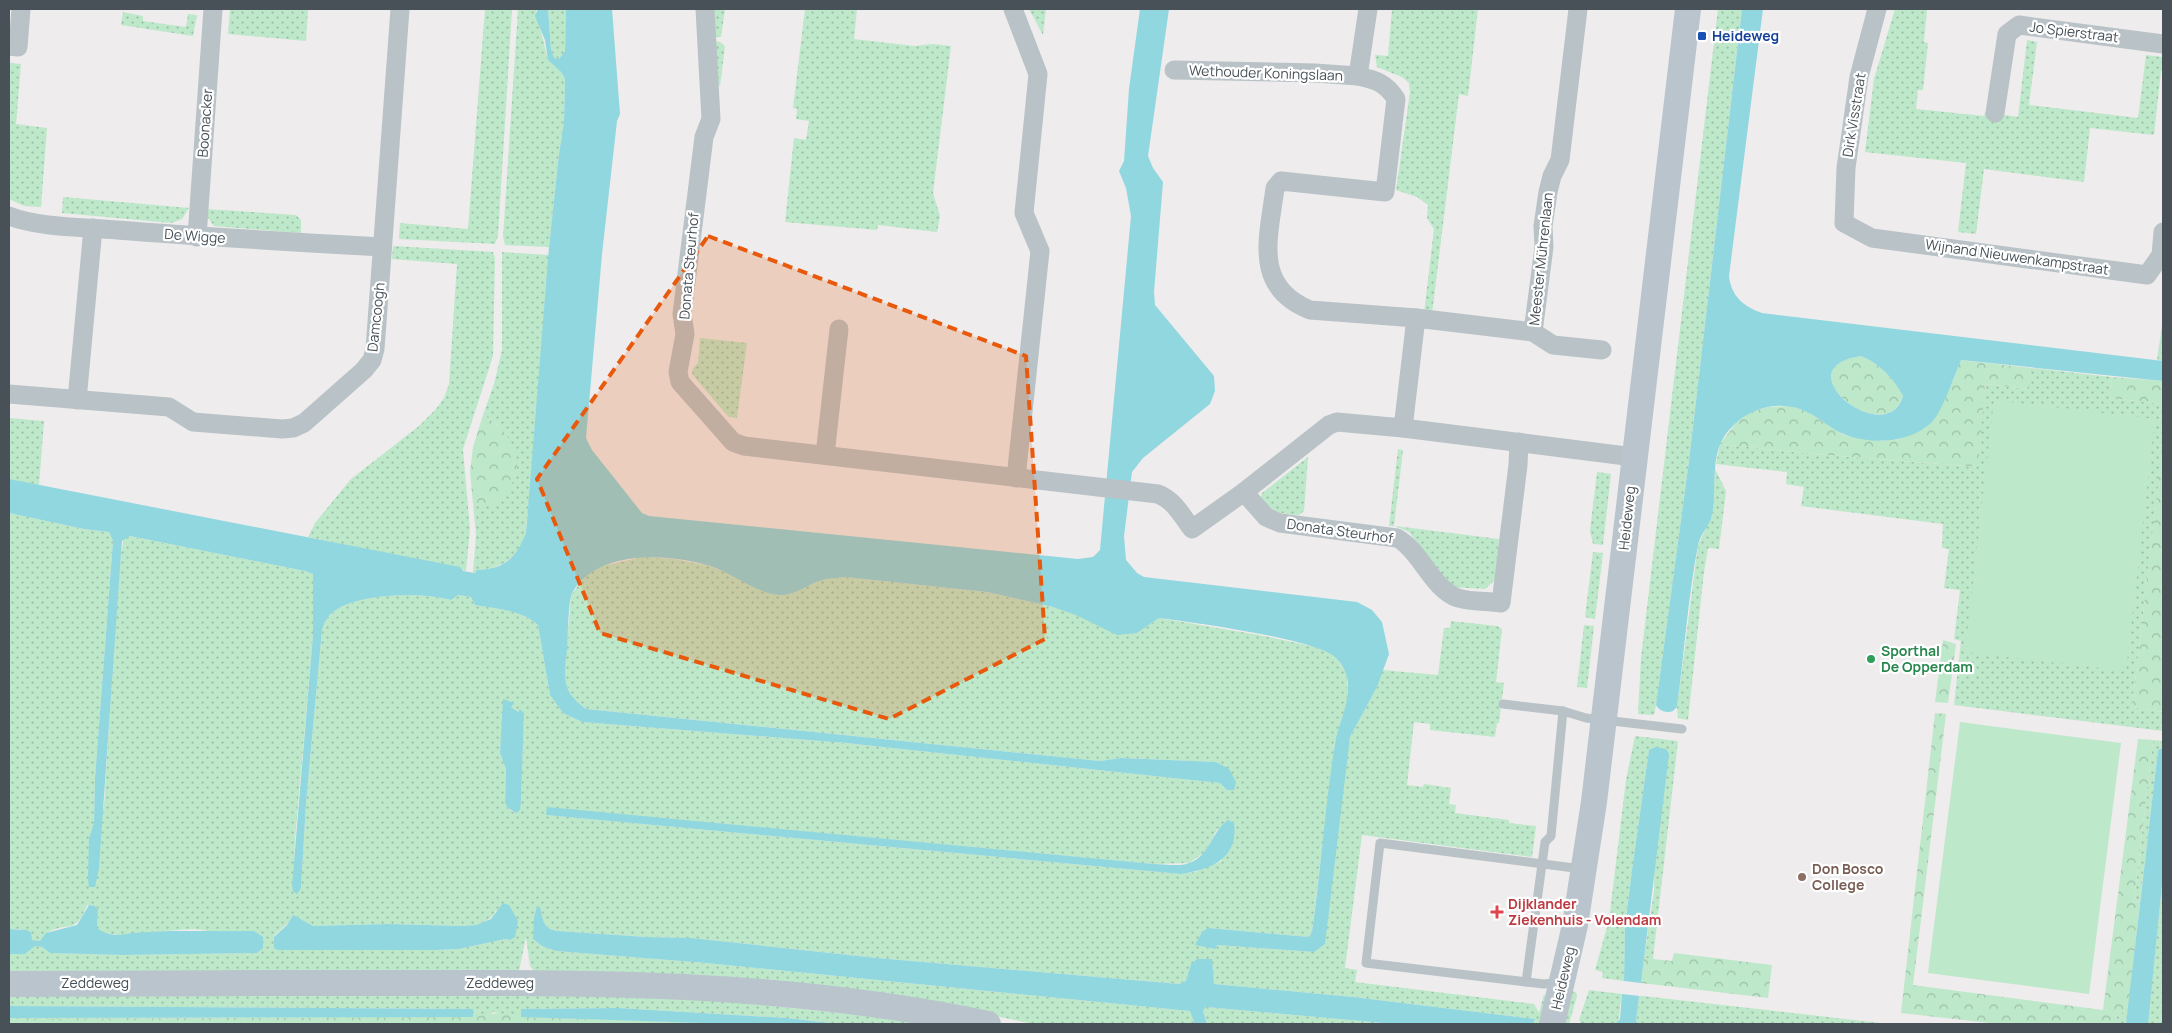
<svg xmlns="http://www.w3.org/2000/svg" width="2172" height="1033" font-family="Manrope,sans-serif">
<defs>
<pattern id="grass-dots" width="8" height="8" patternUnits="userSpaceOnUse" patternTransform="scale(1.25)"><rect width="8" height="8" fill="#bee8ca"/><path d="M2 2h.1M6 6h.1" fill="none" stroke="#9cbea7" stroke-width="1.8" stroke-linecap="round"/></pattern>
<pattern id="forest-crowns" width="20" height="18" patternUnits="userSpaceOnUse" patternTransform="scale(1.25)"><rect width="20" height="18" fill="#bee8ca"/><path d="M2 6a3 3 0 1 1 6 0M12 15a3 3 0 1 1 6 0" fill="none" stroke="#9cbea7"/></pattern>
</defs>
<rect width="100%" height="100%" fill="#eeecec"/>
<g fill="url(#grass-dots)" fill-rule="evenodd">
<path d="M230,9H308L306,41L228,34Z"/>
<path d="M485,9H512L498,236L495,244L399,239L400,223L468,229Z"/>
<path d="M518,9H538L536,11L548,60L562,73L565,79L564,122L559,154L549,247L505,245L503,237Z"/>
<path d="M548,9H566L565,51L559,59L554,58L551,49Z"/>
<path d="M713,9H725L721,37H714Z"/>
<path d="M805,9H857L854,39L914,46L933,44L951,46L933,193L940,216L937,232L878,225L877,230L785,222L794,138L806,140L809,121L796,119L797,109L793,108Z"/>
<path d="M1029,9H1046L1043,35Z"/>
<path d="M1392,9H1478L1468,96L1459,94L1432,314L1424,313L1434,229L1427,218L1428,205L1417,197L1396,190L1410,92L1409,83L1402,77L1377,67L1375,55L1388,56Z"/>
<path d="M1718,9H1742L1689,461L1656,705L1654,715L1638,714L1641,658Z"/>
<path d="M1895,9L1927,10L1924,42L1928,43L1923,90H1918L1916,109L1984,116L1985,112L2018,117L2027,40L2037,42L2029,105L2138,118L2146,55L2163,57V71H2161L2154,135L2090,128L2084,182L1984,169L1976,234L1958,232L1966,163L1865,152L1874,79Z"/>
<path d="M123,12L143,16V21L186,27L188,14L197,15L193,36L121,25Z"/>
<path d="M715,41L720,42L725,46L720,86H717Z"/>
<path d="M9,63L21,64L16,124L47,128L41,207L24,206L9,199Z"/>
<path d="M63,197L189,208L182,219L171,223L62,213Z"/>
<path d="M205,209L296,215L301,220V233L214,226L208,218Z"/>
<path d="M393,246L493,252L495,258L493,356L463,449L470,530L466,571L308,537L315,523L351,479L419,426L436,409L444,398L449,384L457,264L392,259Z"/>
<path d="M502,252L549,255L528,512C526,519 527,525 526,532C521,556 501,569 478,570L476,573L473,572L476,535L473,504L487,505L497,501L515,455C508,437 501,425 483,415L494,384L502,350Z"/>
<path d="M2163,318V361L2157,360Z"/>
<path d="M700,338L747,343L737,418L729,417L725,413L692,374L693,368L698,363Z"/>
<path d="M2031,368L2112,377L2109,398L2163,404V446L2132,707L2163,712V731L1954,705L1961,641L1954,639L1960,590L1944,588L1949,549L1942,548L1943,524L1801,506L1804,487L1786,484L1787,472L1716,464L1720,444L1802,453L1977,467L1985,384L2028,389Z"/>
<path d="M9,418L44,421L39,486L9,479Z"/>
<path d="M1398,449L1403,450L1394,526H1389Z"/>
<path d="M1308,457L1304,511L1299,515C1282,514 1270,513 1261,497L1262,493Z"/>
<path d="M1715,469L1726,491L1719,549L1708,548L1704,572L1688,720L1678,718L1677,707L1698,545L1712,516Z"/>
<path d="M1597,472L1611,474L1603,545L1593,544L1590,531Z"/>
<path d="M9,513L84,529L109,532L113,541L95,778L94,823L89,838L90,848L104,806L117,598L121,553L124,539L130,536L305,571L313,574L314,581L313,635L295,840L293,891L301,888L306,803L322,630C324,623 327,617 332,613C355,593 423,592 451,600L458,595L471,597L475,605C496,609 522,610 538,625L550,695L563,713L582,722L846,743L1220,783L1227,790H1234L1216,762L1121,758L1100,761L586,709L574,701L564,680L571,595L586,575L598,567L643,557L675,559L709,566L791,594L823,579L845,577L987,592L1053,607L1137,633L1159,618L1259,635L1316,647L1335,656L1347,674L1348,699L1335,743L1312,932L1309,937L1208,928L1216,948L1217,945L1314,952L1350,737L1377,687L1382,670L1438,675L1444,628H1450L1451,621L1497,626L1502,629L1496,682L1504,683L1499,723H1497L1495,737L1430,730V724L1414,722L1407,785L1423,787L1424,784L1451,788L1449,804L1456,805L1455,813L1509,820V823L1536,826L1532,857L1362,835L1345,968L1357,970L1355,982L1534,1004L1539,1013L1544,994L1546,998L1541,1024H1533L1535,1019L1353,997L1214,984L1211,959L1191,964L1186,981L1179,984L877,958L691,938L646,937L558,931C545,929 542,922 541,910L534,917V940L542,946L556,951L706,963L1191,1011L1195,1024H1034L967,1010L535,972L530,966L526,937L519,971L9,975V954H25L35,946L42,947L50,953L122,955L257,953C240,946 221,934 203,930C177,925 116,944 97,929L98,910L95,906L87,905C75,935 71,921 48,932C45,934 43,939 40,941L32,940L21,929H9ZM510,700L511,707L518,712L520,709L524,713L521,800L513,812L508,808L505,803L506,769L500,753L502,728ZM547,808L1154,864L1189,863L1205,852L1218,828L1222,861L1195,872L1181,874L547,815ZM496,910L510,940L505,939L459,949L435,950H278L274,936L289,922L292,916L313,926L388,924L462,926L476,925L486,921L494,915Z"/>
<path d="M1395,526L1499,539L1495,580L1485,589L1452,587L1409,532Z"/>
<path d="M1593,552L1603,553L1595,619L1585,617Z"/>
<path d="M1584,625L1594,626L1587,688L1577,687Z"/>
<path d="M1635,736L1678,741L1653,959L1644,958L1654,891L1655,747L1649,750L1632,870L1625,928L1624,981L1602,978L1603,972L1595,970L1609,920L1626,780Z"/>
<path d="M2153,740L2163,741V748L2158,750L2140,902L2134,901Z"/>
<path d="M2163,875V1024H2148V1020Z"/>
<path d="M1589,990L1622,994L1618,1023L1615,1024L1581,1023L1579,1020Z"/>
<path d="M1572,991L1576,992L1577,996L1569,1024H1560Z"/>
<path d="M9,994L680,996L943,1024H838L787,1018L618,1008L522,1009L521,1017L731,1024H494L498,1013L492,1012L488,1024H9V1018L472,1017L473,1009L9,1006Z"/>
<path d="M1639,996H1643L1889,1024H1639L1636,1021Z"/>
<path d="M1206,1007L1394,1024H1207L1203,1011Z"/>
<path d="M2128,1012L2126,1024H2116L2117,1013Z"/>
</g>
<g fill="url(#forest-crowns)">
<path d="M1861,356C1879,363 1894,379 1903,396C1886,451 1781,367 1861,356Z"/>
<path d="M1960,360L2031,368L2029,389L1985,384L1978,467L1802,453L1720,444L1736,423L1751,412L1768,407L1790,406L1806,411L1844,435L1882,441L1900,439L1933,421L1953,381Z"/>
<path d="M2112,377L2163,381V404L2109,398Z"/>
<path d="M483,415C500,425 516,442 517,463C518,478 506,499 492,504C486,506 479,505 473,504L470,472L473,447Z"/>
<path d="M2163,444V712L2132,707Z"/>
<path d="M1943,640L1956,644L1948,703L1935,702Z"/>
<path d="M1935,713L1946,714L1913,985L2103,1010L2138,739L2153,740L2134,901L2140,902L2128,1012L2117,1013L2116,1024H1999L1901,1013Z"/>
<path d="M1674,953L1772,965L1768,998L1641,983L1644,958L1672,961Z"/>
<path d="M499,1013L521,1017L731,1024H9V1019L473,1017Z"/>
</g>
<g fill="#bee8ca">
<path d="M1994,400L2155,419L2126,671L1965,652Z"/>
<path d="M1960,722L2121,743L2089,994L1928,973Z"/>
</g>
<g fill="#90d7e0" fill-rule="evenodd">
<path d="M538,9H548L551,49L554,58L559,59L565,51L566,9H612L620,114L617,121L602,254L586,438L592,450L642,513L649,516L1078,559L1093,557L1100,550L1131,216L1126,188L1119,171L1124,161L1129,89L1140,9H1169L1148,156L1153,168L1163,182L1154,292L1155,305L1214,376L1215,391L1210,404L1143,458L1132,472L1124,536L1126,560L1137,573L1144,577L1357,602L1372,610L1382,622L1389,654L1377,687L1350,737L1325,944L1314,952L1217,945L1216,949L1195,945L1202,932L1208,928L1309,937L1312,932C1321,870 1325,805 1335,744C1338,724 1349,706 1348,685C1348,675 1343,665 1336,658C1318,639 1190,622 1159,618L1137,633L1117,635L1076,615L1053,607L987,592L845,577C838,578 829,578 822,580C808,584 795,596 780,595C758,594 732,573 710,566C668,553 597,549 572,593C568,602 568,638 567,650C564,677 561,691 586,709L1100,761L1121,758L1216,762L1229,769L1236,782L1234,790H1227L1220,783L846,743L582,722L563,713L550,695L538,625C522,610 496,609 475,605L471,597L458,595L451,600C423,592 355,593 332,613C327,617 324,623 322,630L306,803L301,888L297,894L293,891L292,886L313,635V574L305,571L130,536L122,541L121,553L99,868L95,887H89L88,879L89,838L94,823L95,778L113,541L109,532L84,529L9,513V479L460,567L463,571L475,573L477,570C505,569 516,558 526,533L549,247L559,154L564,122L565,79L562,73L548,60L545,40L535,16Z"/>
<path d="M1742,9H1763L1729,276C1731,296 1744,307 1762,313L2163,361V381L1961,360C1955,374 1942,412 1932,422C1910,443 1873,445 1846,435C1832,430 1820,418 1807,412C1778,397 1741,410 1724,437C1710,459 1717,490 1712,515C1710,526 1700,534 1698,545C1688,597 1684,655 1677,707L1673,711C1667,713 1660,712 1656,705L1689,461ZM1861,356C1879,363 1894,379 1903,396C1888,451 1780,368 1861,356Z"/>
<path d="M503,699L514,703L511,707L518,712L520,709L524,713L521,800L520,810L516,813L508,808L505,803L506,769L500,753Z"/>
<path d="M1655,747L1666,749L1669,754L1641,983L1624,981L1625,928L1632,870L1649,750Z"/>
<path d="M2163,748V875L2148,1024H2126L2158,750Z"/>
<path d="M547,807L1154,864C1164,864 1180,867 1189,863C1209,857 1212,831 1228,820L1234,823C1239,859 1210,870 1181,874L546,815Z"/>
<path d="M503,903L509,905L518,921L515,937L510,940L505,939L459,949L435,950H278L274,948V937L287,925L293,915L313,926L388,924L462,926L476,925L491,919Z"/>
<path d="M89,905L95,906L98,910L97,928C106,936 121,936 131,933L170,931H254L263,937V948L257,953L122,955L50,953L42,947L35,946L25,954H9V929L27,930L31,933L32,940L40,941L46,933L77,925Z"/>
<path d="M537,907H540C543,920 543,929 558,931L646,937L691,938L877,958L1179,984L1186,981L1191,964L1197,959H1212L1214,984L1353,997L1535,1019L1533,1024H1394L1206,1007L1203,1011L1207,1024H1195L1190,1011L706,963L556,951L542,946L533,939L534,917Z"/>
<path d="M1622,994L1639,996L1636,1021L1639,1024H1615L1620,1019Z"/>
<path d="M9,1006L473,1009V1017L9,1018Z"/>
<path d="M618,1008L787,1018L838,1024H732L521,1017V1009Z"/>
</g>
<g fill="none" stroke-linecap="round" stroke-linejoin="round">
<g stroke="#b9c2c7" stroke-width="9">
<path d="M1503,704L1563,711L1586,718L1682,729"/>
<path d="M1526,982L1545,842L1551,836L1563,711"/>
<path d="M1560,982L1544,984L1366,963L1380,843L1582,869"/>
</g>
<g stroke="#b9c2c7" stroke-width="19">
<path d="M705,9L711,119L704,137L682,314L685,334L678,372L680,382L733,442L744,446L1158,494C1174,500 1182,516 1192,529L1244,492L1329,425L1337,422L1403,428L1634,457"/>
<path d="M1013,9L1038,74L1024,213L1040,251L1016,478"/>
<path d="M1368,9L1358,76C1376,80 1386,83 1396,99L1385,192L1281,181L1275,188C1269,236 1252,287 1310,310L1416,318"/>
<path d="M1877,9L1859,77L1846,168L1844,223L1872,238L2147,275L2161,255L2163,232"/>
<path d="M9,46L18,47L21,9"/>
<path d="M1174,70L1315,73L1358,76"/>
<path d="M1995,113L2007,34L2019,25L2163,44"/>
<path d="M9,216C40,228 84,227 117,230C206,237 294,242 382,247"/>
<path d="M197,237L213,9"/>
<path d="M1533,332L1553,345L1602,350"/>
<path d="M9,394L169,407L193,422L282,429L293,428L304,423L364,370L372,360L375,349L400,9"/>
<path d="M77,400L93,228"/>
<path d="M1403,428L1416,318L1533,332L1544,247L1543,226L1548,192L1552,176L1560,160L1578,9"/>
<path d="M825,455L839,329"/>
<path d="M1244,492L1266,517L1280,523L1397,538C1421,551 1432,589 1458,598C1471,602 1487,601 1501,603L1518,465L1519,442"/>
</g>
<g stroke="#b9c4cc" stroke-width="26">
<path d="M9,984C145,983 282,983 418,983C612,982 798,984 988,1024"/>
<path d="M1552,1024L1575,925L1594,802L1688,9"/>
</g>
</g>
<path fill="#e8590c" fill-opacity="0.2" stroke="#e8590c" stroke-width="4" stroke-dasharray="10 6" stroke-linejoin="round" d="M708,236L1026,356L1045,639L889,719L600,633L537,479Z"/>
<rect fill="#1a4fb4" stroke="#fff" stroke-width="2" x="1697" y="31" width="10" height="10" rx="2.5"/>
<circle fill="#2e9e5b" stroke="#fff" stroke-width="2" cx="1871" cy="659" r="5"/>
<circle fill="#8d6e63" stroke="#fff" stroke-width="2" cx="1802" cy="877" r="5"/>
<path fill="#e0444e" stroke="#fff" stroke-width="2" d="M1494.5 904.5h5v5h5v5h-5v5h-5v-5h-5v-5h5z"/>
<g text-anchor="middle" stroke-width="4.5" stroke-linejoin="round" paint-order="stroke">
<g font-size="14" fill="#475157" stroke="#fff">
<text transform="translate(2074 32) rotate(7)" y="5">Jo Spierstraat</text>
<text transform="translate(1266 73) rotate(2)" y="5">Wethouder Koningslaan</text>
<text transform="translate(1854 115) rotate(-81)" y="5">Dirk Visstraat</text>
<text transform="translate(205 123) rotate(-86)" y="5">Boonacker</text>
<text transform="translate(195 236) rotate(4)" y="5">De Wigge</text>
<text transform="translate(2017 257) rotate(8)" y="5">Wijnand Nieuwenkampstraat</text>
<text transform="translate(1541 259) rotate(-84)" y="5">Meester Mührenlaan</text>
<text transform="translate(689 266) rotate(-85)" y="5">Donata Steurhof</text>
<text transform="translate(376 317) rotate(-84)" y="5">Damcoogh</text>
<text transform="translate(1627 518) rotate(-84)" y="5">Heideweg</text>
<text transform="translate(1340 531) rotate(8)" y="5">Donata Steurhof</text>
<text transform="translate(1563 978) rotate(-77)" y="5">Heideweg</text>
<text x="95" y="988">Zeddeweg</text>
<text x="500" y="988">Zeddeweg</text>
</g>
<g font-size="14" font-weight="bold" fill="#164399" stroke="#fff" text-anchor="start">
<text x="1712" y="41">Heideweg</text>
</g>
<g font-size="14" font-weight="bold" fill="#27864d" stroke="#fff" text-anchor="start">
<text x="1881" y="656">Sporthal<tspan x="1881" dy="16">De Opperdam</tspan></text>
</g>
<g font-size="14" font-weight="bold" fill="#785e54" stroke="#fff" text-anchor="start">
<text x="1812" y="874">Don Bosco<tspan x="1812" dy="16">College</tspan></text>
</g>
<g font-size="14" font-weight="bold" fill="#be3a42" stroke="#fff" text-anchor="start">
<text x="1508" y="909">Dijklander<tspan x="1508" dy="16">Ziekenhuis - Volendam</tspan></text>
</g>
</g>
<rect width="2172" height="1033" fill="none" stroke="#475157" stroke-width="20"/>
</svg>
